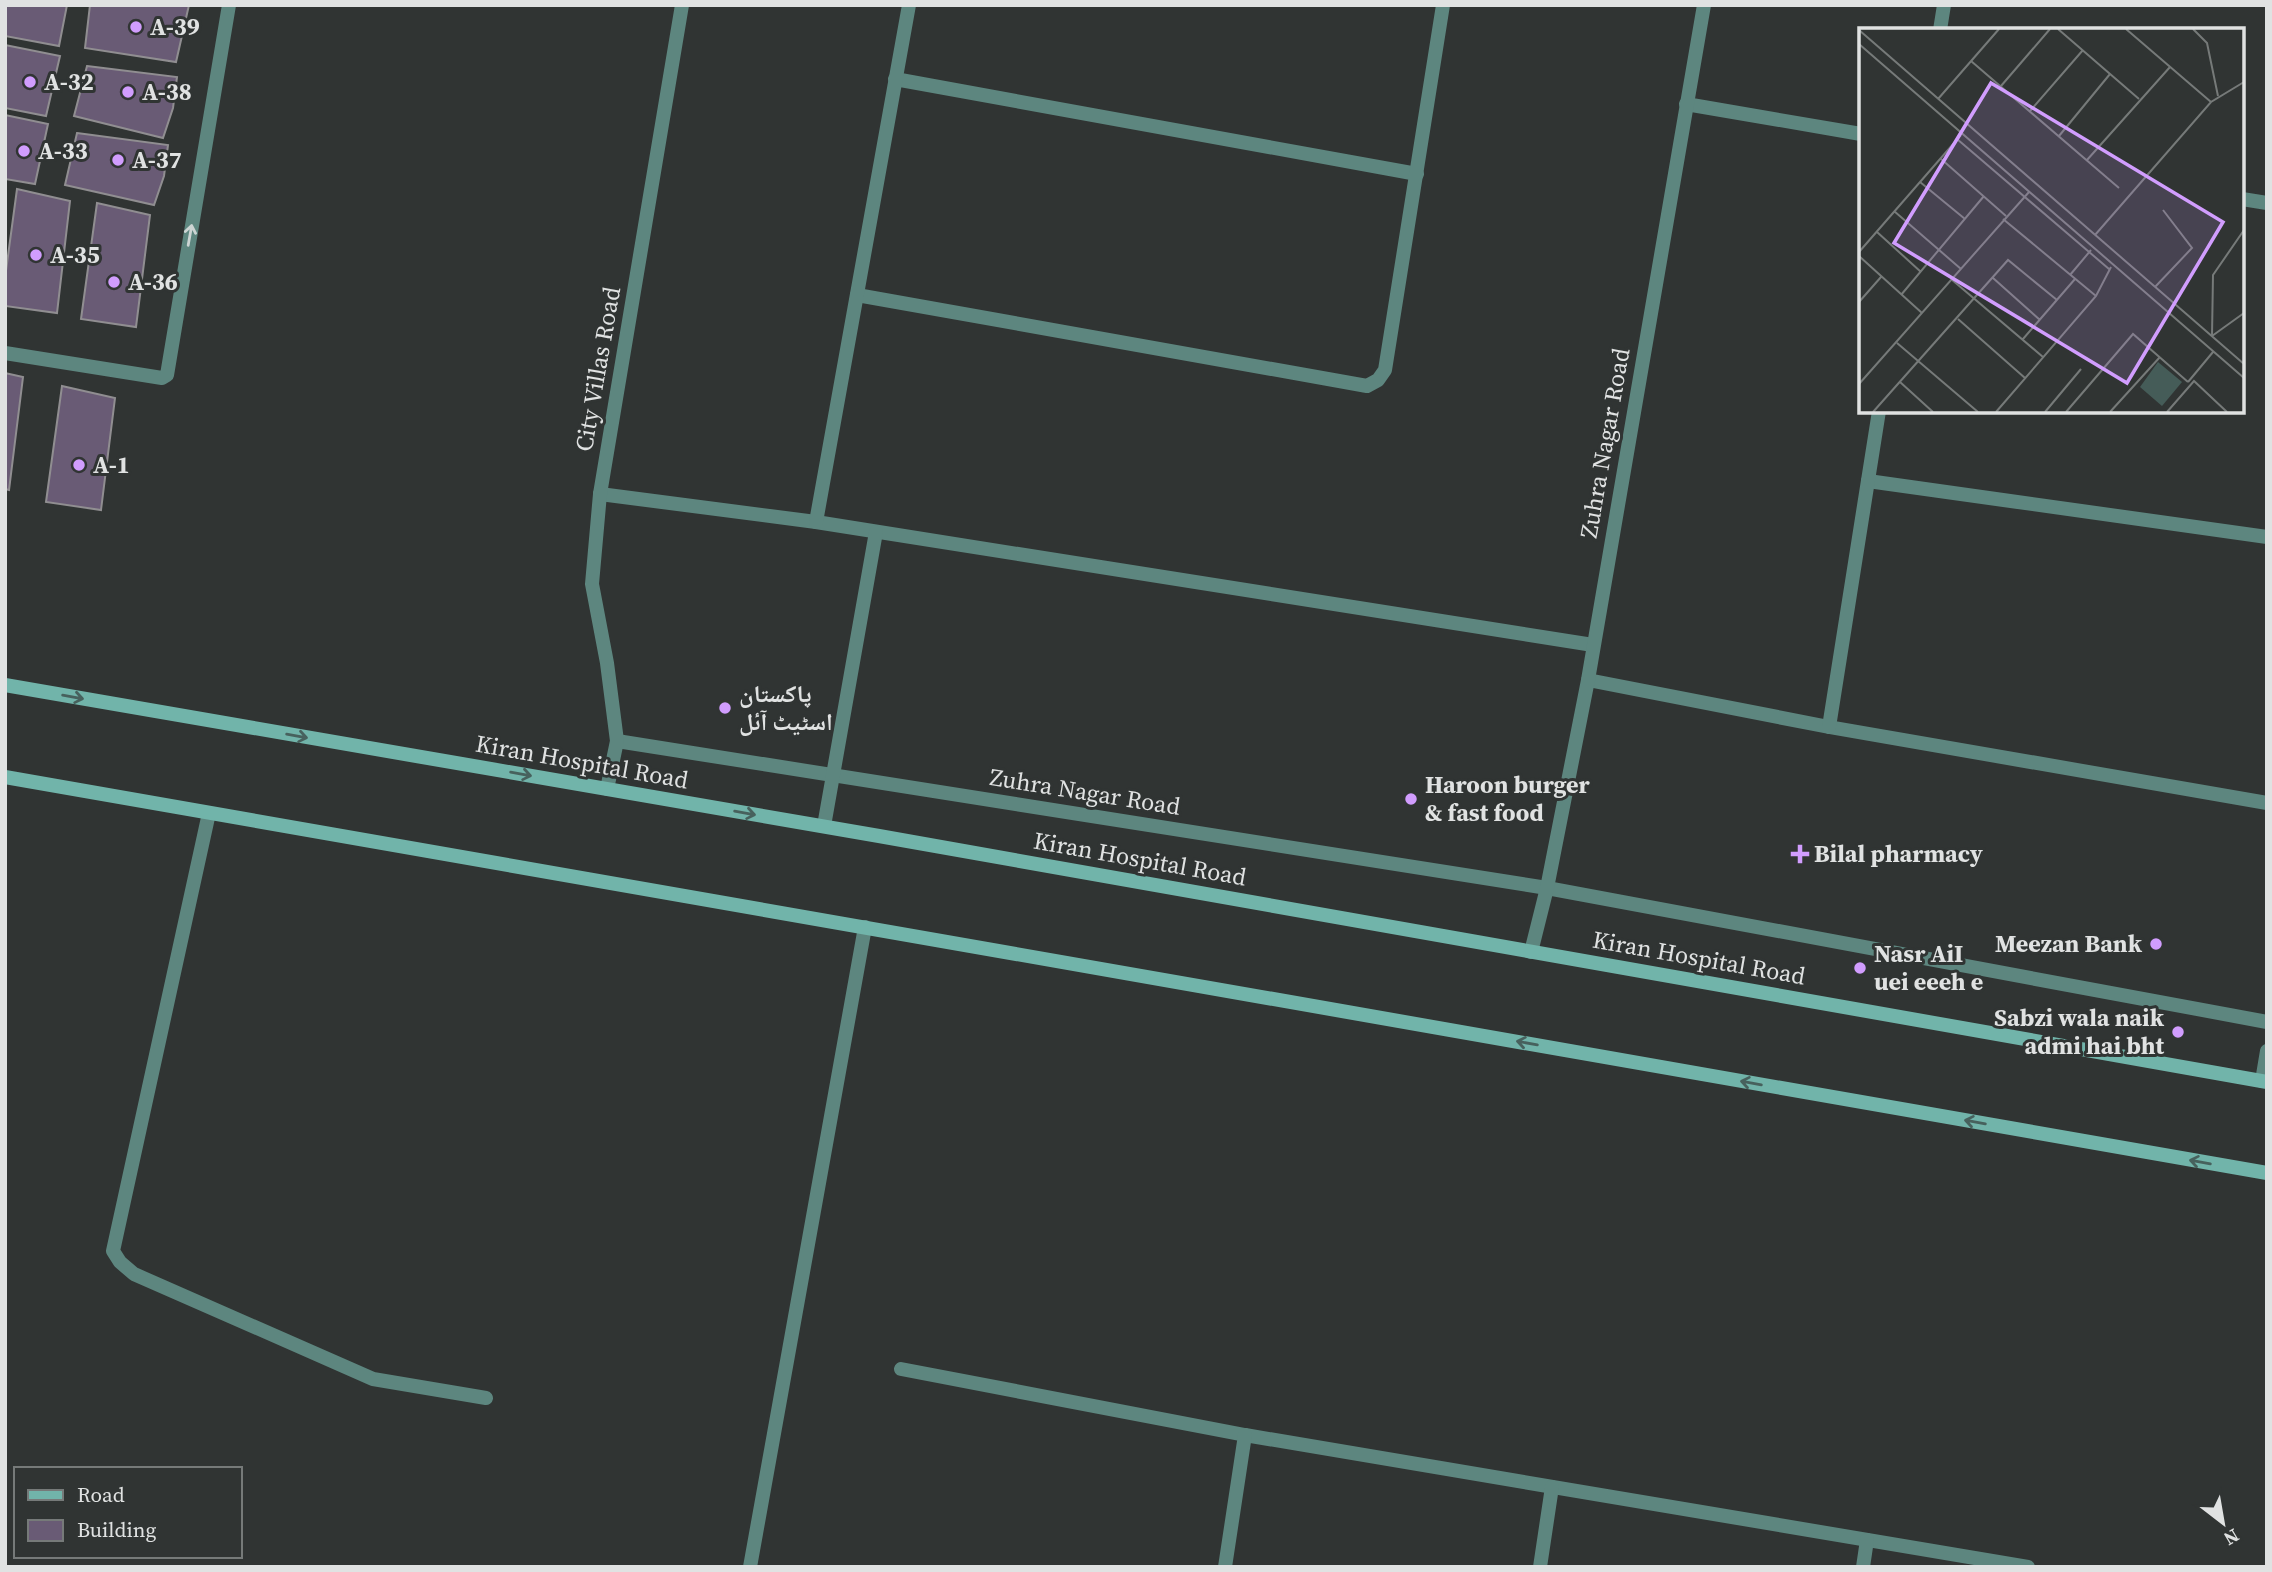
<svg xmlns="http://www.w3.org/2000/svg" width="2272" height="1572" font-family="'Source Serif 4','Noto Naskh Arabic',serif">
<rect width="100%" height="100%" fill="#303433"/>
<g fill="#695b75" stroke="#908e91" stroke-width="2">
<path d="M5,5H67L59,46L5,36Z"/>
<path d="M90,5H189L176,62L85,48Z"/>
<path d="M5,45L60,56L46,116L5,108Z"/>
<path d="M87,66L177,77L173,108L163,138L74,116Z"/>
<path d="M5,115L48,124L35,184L5,179Z"/>
<path d="M77,133L168,145L164,176L154,205L65,185Z"/>
<path d="M17,189L70,201L57,313L5,306V278Z"/>
<path d="M97,203L150,215L136,327L81,319Z"/>
<path d="M5,373L23,377L9,490L5,489Z"/>
<path d="M62,386L115,398L101,510L46,502Z"/>
</g>
<g fill="none" stroke-linecap="round" stroke-linejoin="round">
<g stroke="#5d867f" stroke-width="14">
<path d="M1940,30L1944,5"/>
<path d="M895,79L1417,174"/>
<path d="M1686,104L1861,134"/>
<path d="M2242,199L2267,203"/>
<path d="M857,295L1367,386L1378,380L1385,370L1443,5"/>
<path d="M5,353L162,378L167,375L229,5"/>
<path d="M1868,481L2267,537"/>
<path d="M600,494L816,522L1593,645"/>
<path d="M816,522L909,5"/>
<path d="M1588,680L1829,727L2267,803"/>
<path d="M1829,727L1879,411"/>
<path d="M617,741L1547,888L2267,1022"/>
<path d="M607,789L617,741L607,663L592,584L600,494L682,5"/>
<path d="M209,813L113,1251L120,1262L134,1274L373,1379L486,1398"/>
<path d="M824,826L876,532"/>
<path d="M1531,952L1547,888L1588,680L1704,5"/>
<path d="M2262,1081L2267,1051"/>
<path d="M901,1369L1245,1435L2028,1567"/>
<path d="M750,1567L865,927"/>
<path d="M1225,1567L1245,1435"/>
<path d="M1540,1567L1552,1487"/>
<path d="M1863,1567L1867,1540"/>
</g>
<g stroke="#71b4aa" stroke-width="14">
<path d="M5,685L879,836L2267,1082"/>
<path d="M5,777L2267,1173"/>
</g>
</g>
<defs><path id="oneway-shaft" d="M-6 0H5M1.5-3L5.5 0L1.5 3" fill="none" stroke-width="1.6" stroke-linecap="round" stroke-linejoin="round" transform="scale(1.75)"/></defs>
<use stroke="#ccd4d3" href="#oneway-shaft" transform="translate(190 235) rotate(-80)"/>
<g stroke="#47615d">
<use href="#oneway-shaft" transform="translate(73 697) rotate(10)"/>
<use href="#oneway-shaft" transform="translate(297 736) rotate(10)"/>
<use href="#oneway-shaft" transform="translate(521 774) rotate(10)"/>
<use href="#oneway-shaft" transform="translate(745 813) rotate(10)"/>
<use href="#oneway-shaft" transform="translate(1527 1043) rotate(-170)"/>
<use href="#oneway-shaft" transform="translate(1751 1083) rotate(-170)"/>
<use href="#oneway-shaft" transform="translate(1975 1122) rotate(-170)"/>
<use href="#oneway-shaft" transform="translate(2200 1162) rotate(-170)"/>
</g>
<g fill="#d19dfe" stroke="#303433" stroke-width="2.5">
<circle cx="136" cy="27" r="7"/>
<circle cx="30" cy="82" r="7"/>
<circle cx="128" cy="92" r="7"/>
<circle cx="24" cy="151" r="7"/>
<circle cx="118" cy="160" r="7"/>
<circle cx="36" cy="255" r="7"/>
<circle cx="114" cy="282" r="7"/>
<circle cx="79" cy="465" r="7"/>
<circle cx="725" cy="708" r="7"/>
<circle cx="1411" cy="799" r="7"/>
<path d="M1796.5 843.5h7v7h7v7h-7v7h-7v-7h-7v-7h7z"/>
<circle cx="2156" cy="944" r="7"/>
<circle cx="1860" cy="968" r="7"/>
<circle cx="2178" cy="1032" r="7"/>
</g>
<g text-anchor="middle" stroke-width="6" stroke-linejoin="round" paint-order="stroke">
<g font-size="24" font-weight="bold" fill="#e0e2e2" stroke="#303433" text-anchor="start">
<text x="150" y="35">A-39</text>
<text x="44" y="90">A-32</text>
<text x="142" y="100">A-38</text>
<text x="38" y="159">A-33</text>
<text x="132" y="168">A-37</text>
<text x="50" y="263">A-35</text>
<text x="128" y="290">A-36</text>
<text x="93" y="473">A-1</text>
<text x="739" y="702">پاکستان<tspan x="739" dy="28">اسٹیٹ آئل</tspan></text>
<text x="1425" y="793">Haroon burger<tspan x="1425" dy="28">&amp; fast food</tspan></text>
<text x="1814" y="862">Bilal pharmacy</text>
<text x="2142" y="952" text-anchor="end">Meezan Bank</text>
<text x="1874" y="962">Nasr AiI<tspan x="1874" dy="28">uei eeeh e</tspan></text>
<text x="2164" y="1026" text-anchor="end">Sabzi wala naik<tspan x="2164" dy="28">admi hai bht</tspan></text>
</g>
<g font-size="24" fill="#e0e2e2" stroke="#303433">
<text transform="translate(598 369) rotate(-80)" y="8">City Villas Road</text>
<text transform="translate(1605 443) rotate(-80)" y="8">Zuhra Nagar Road</text>
<text transform="translate(582 762) rotate(10)" y="8">Kiran Hospital Road</text>
<text transform="translate(1085 792) rotate(9)" y="8">Zuhra Nagar Road</text>
<text transform="translate(1140 859) rotate(10)" y="8">Kiran Hospital Road</text>
<text transform="translate(1699 958) rotate(10)" y="8">Kiran Hospital Road</text>
</g>
</g>
<g transform="translate(1859 28)">
<rect width="385" height="385" fill="#303433"/>
<path d="M299,334L323,354L303,378L281,359Z" fill="#455c58"/>
<path fill="none" stroke="#767a79" stroke-width="2" d="M199,1L280,71M267,1L352,74M334,1L348,15L359,68M0,2L385,336M0,16L385,350M112,33L260,160M142,58L191,1M79,71L140,1M171,83L224,22M200,108L251,46M98,111L250,241M81,130L147,188M228,132L311,39M61,154L106,191M35,183L102,241M144,191L237,268M18,204L62,244M236,207L352,74L385,54M0,224L102,107M0,228L63,285M211,247L232,222M134,250L181,292M92,251L184,329M296,259L333,220L304,182M42,267L125,168M0,274L22,249M99,291L166,350M353,308L354,247L385,202M353,308L385,285M164,311L216,251M38,315L119,384M41,354L74,384M329,354L354,324M0,356L170,164M14,384L149,232L198,272M137,384L237,268L252,239M186,384L222,341M207,384L274,306L329,354M251,384L301,329M308,384L335,353L368,384"/>
<path fill="#d19dfe" fill-opacity="0.15" stroke="#d19dfe" stroke-width="3.5" d="M132,55L364,194L268,355L35,215Z"/>
<rect width="385" height="385" fill="none" stroke="#e0e2e2" stroke-width="3.5"/>
</g>
<rect width="2272" height="1572" fill="none" stroke="#e0e2e2" stroke-width="14"/>
<rect x="14" y="1467" width="228" height="91" fill="#303433" stroke="#767a79" stroke-width="2"/>
<rect x="28" y="1490" width="35" height="10" fill="#71b4aa" stroke="#767a79" stroke-width="2"/>
<text x="77" y="1502" font-size="21" fill="#e0e2e2">Road</text>
<rect x="28" y="1520" width="35" height="21" fill="#695b75" stroke="#767a79" stroke-width="2"/>
<text x="77" y="1537" font-size="21" fill="#e0e2e2">Building</text>
<g transform="translate(2223 1523) rotate(149)" stroke="#303433" stroke-width="5" paint-order="stroke">
<path d="M0-5L12 26L0 18L-12 26Z" fill="#e0e2e2"/>
<text y="-10" font-size="19" font-weight="bold" text-anchor="middle" fill="#e0e2e2">N</text>
</g>
</svg>
